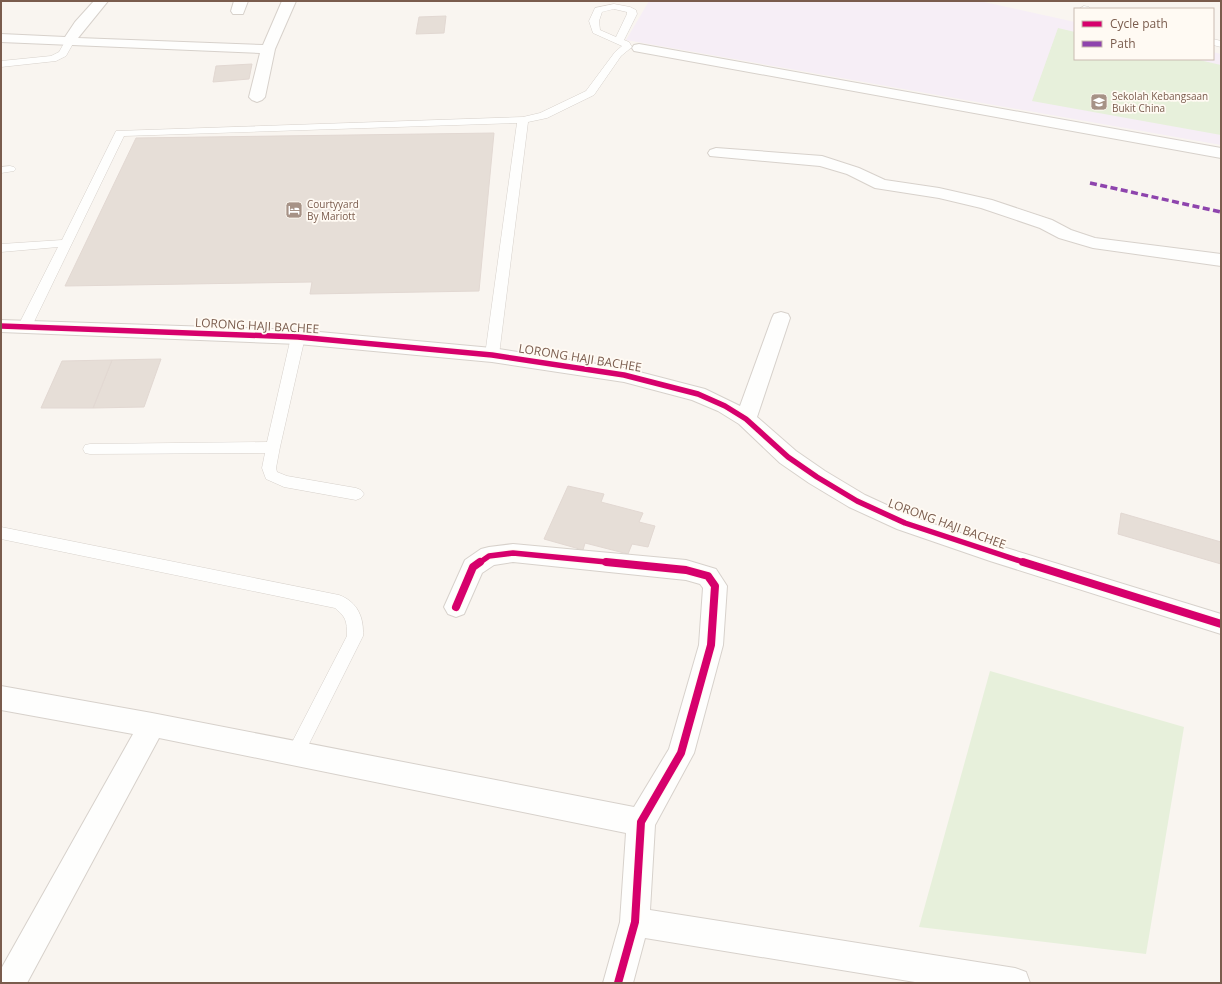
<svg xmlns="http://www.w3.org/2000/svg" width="1222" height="984" font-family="'Open Sans',sans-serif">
<rect width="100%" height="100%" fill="#f9f5f0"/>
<path fill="#f6eef6" d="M649,1H980L1075,22V59H1213V52L1221,54V145L626,40Z"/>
<g fill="#e7f0db">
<path d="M1058,28L1075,32V59H1195L1221,65V135L1032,101Z"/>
<path d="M990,671L1184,727L1146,954L919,927Z"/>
</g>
<g fill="#e6ded7" stroke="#e2d8d2">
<path d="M446,16L444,33L416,34L419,17Z"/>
<path d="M252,64L249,79L213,82L216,66Z"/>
<path d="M494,133L479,291L310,294L312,282L65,286L136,138Z"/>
<path d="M161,359L144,407L93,408L112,360Z"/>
<path d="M112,360L93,408H41L62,361Z"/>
<path d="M568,486L604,494L601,502L643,513L639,522L655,526L648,547L632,544L628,554L585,543L583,550L544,539Z"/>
<path d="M1121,513L1221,542V564L1118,534Z"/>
</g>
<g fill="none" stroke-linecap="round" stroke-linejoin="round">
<g stroke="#d7d1cb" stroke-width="1">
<g id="service">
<path d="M614,4L630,7L636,10L637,14L624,40L629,42L632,47L621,56L594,95L547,118L528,122L499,355L497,358L492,360L487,358L485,355L517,123L124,136L32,326L30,329L25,330L20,329L18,326L58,247L1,252V244L62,240L116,131L523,117L540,113L586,91L615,52L622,46L593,33L589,21L595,8ZM614,9L627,12V14L616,37L600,30L599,21L602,12Z"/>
<path d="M1084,6L1089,7L1091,9H1079Z"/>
<path d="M70,37L75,40L66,56L56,61L1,67V61L51,56L59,52L67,38Z"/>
<path d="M1213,39L1221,41V47L1213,45Z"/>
<path d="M10,166L14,167L16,169L14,171L1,173V167Z"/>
<path d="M298,333L303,334L305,337L280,447L276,468L277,472L287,476L356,488L361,490L364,494L361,498L356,500L284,487L266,479L262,468L265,453L90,454L85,453L83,449L85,445L90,444L267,442L291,337L293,334Z"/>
<path d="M1,527L339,595C358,602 364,618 363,636L301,760L295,763L289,760L286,754L347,636C347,621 346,617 335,608L1,539Z"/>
</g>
</g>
<g stroke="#d7d1cb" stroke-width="2">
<g id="minor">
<path d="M94,1H108L78,38L263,45L282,1H296L275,49L265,97L262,100L257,102L252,100L249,97L260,53L1,42V34L65,37L75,22Z"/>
<path d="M234,1H248L243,14H233L231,11Z"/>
<path d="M639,44L1221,148V158L634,51L632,48L634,45Z"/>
<path d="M716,148L822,156L859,168L885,180L939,188L992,200L1052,220L1071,230L1095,238L1221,254V266L1093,248L1059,238L1040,228L981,208L939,198L875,188L847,174L820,166L710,156L708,153L710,150Z"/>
<path d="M781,312L788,314L790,318L757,417L796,451L825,471L865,495L913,517L990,543L1221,614V634L990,561L897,529L849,507L809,483L780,463L739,424L718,411L692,400L624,382L492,362L298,344L1,332V320L298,330L492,348L624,368L705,389L740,406L772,318L774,314Z"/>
<path d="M513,544L686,560L716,569L727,586L723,645L694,753L655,825L650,910L1015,968L1026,972L1030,983H921L645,938L633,983H603L620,922L626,833L159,738L27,983H1V969L133,734L1,710V686L152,713L634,807L669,749L699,645L703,588L700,584L686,580L513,562L494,565L482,573L464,614L456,617L448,614L444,607L465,560L481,549L489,547Z"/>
</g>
</g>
<use href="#service" fill="#fefefd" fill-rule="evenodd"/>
<use href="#minor" fill="#fefefd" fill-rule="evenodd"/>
<path stroke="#8e44ad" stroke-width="3.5" stroke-dasharray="7 3.5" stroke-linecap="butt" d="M1090,183L1221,212"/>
<g stroke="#fffaf3" stroke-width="8">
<g id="cycleway-far1">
<path d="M1,326L298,337L492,355L624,375L698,394L725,406L746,419L788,457L817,477L857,501L905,523L1026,563"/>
<path d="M479,563L489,556L513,553L617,563"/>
</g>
</g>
<g stroke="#fffaf3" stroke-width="10">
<g id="cycleway">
<path d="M606,562L686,570L708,576L715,586L711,645L681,753L641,822L635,922L618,983"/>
<path d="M1023,562L1221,624"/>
<path d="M456,607L473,567L480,562"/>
</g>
</g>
<use href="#cycleway-far1" stroke="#d6006c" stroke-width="5.5"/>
<use href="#cycleway" stroke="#d6006c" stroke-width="8"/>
</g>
<defs>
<g id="school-square" transform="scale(0.9)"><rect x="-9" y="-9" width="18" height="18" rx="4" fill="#a69286" stroke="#fffaf3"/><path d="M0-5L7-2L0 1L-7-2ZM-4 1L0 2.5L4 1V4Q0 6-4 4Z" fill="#fff"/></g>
<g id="hotel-square" transform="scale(0.9)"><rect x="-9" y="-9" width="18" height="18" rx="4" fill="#a69286" stroke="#fffaf3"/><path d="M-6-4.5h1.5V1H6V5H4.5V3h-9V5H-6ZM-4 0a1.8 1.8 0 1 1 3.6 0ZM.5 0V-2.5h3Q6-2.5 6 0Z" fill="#fff"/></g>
</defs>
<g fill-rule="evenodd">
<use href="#school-square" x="1099" y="102"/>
<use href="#hotel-square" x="294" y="210"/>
</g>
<g text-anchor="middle" stroke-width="3.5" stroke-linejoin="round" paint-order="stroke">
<g font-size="10" fill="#7a5c4d" stroke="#fffaf3" text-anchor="start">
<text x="1112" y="100">Sekolah Kebangsaan<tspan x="1112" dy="12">Bukit China</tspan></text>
<text x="307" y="208">Courtyyard<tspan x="307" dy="12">By Mariott</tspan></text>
</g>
<g font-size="12" fill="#7a5c4d" stroke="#fffaf3">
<text transform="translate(257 326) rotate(3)" y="4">LORONG HAJI BACHEE</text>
<text transform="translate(580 358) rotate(9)" y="4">LORONG HAJI BACHEE</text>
<text transform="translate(947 524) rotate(20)" y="4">LORONG HAJI BACHEE</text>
</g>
</g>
<rect width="1222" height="984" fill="none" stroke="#7a5c4d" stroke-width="4"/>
<rect x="1074" y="8" width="140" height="52" fill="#fffaf3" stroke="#cabbb1"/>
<rect x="1082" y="21" width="20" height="6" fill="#d6006c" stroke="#cabbb1"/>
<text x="1110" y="28" font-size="12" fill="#7a5c4d">Cycle path</text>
<rect x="1082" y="41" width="20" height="6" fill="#8e44ad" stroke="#cabbb1"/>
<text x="1110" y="48" font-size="12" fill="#7a5c4d">Path</text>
</svg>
